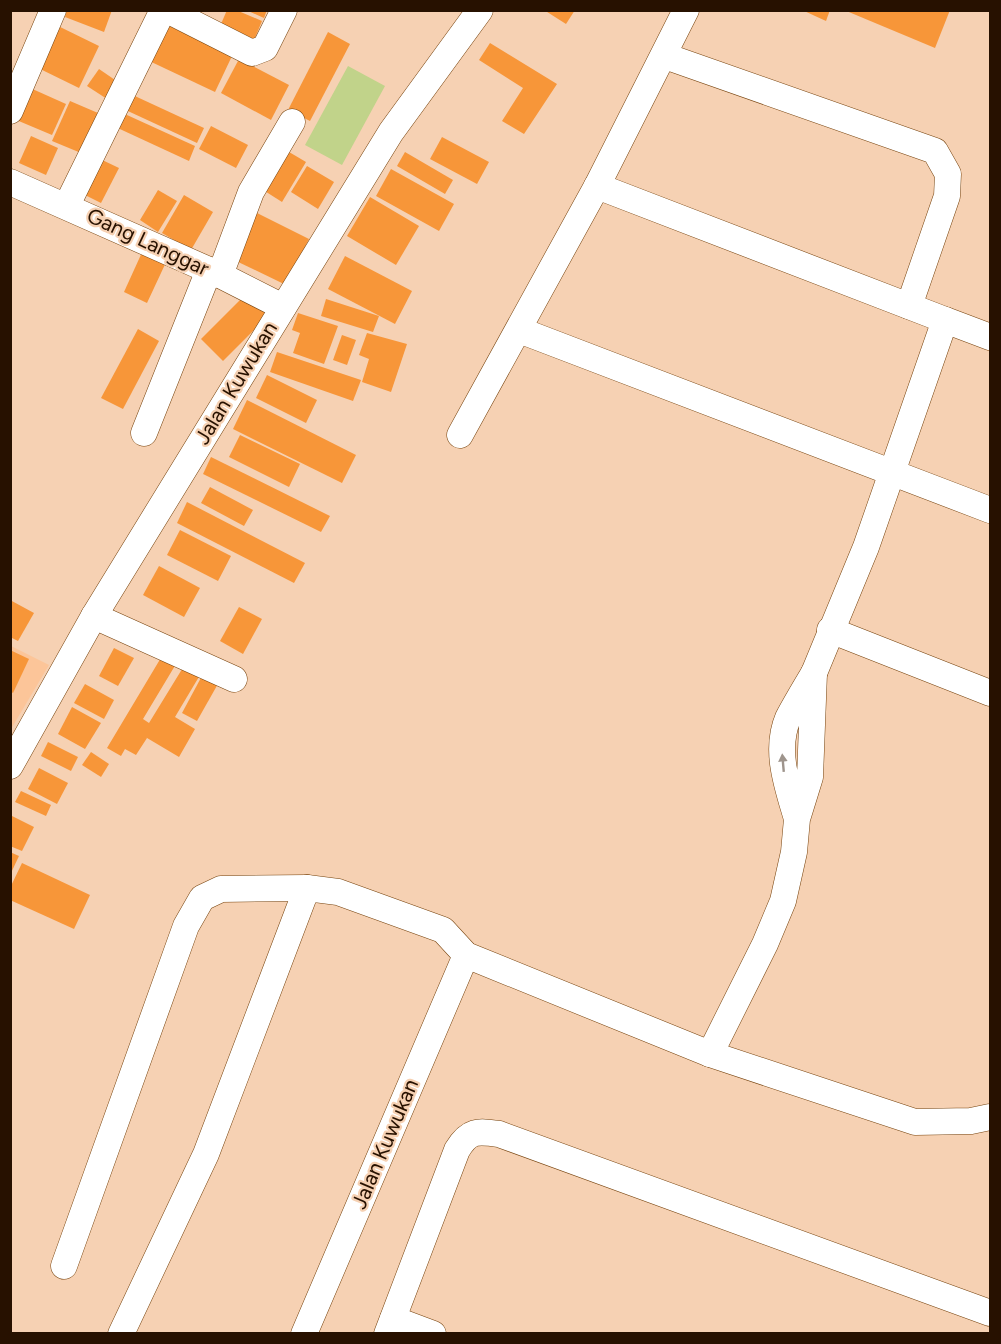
<svg xmlns="http://www.w3.org/2000/svg" width="1001" height="1344" font-family="Figtree,sans-serif">
<rect width="100%" height="100%" fill="#f6d1b3"/>
<path fill="#fcc599" d="M11,646L49,665L11,729Z"/>
<path fill="#c1d38a" d="M348,66L385,86L342,165L305,145Z"/>
<g fill="#f79639">
<path d="M67,10H112L104,32L65,17Z"/>
<path d="M227,10H236L262,21L252,45L218,31Z"/>
<path d="M246,10H267L264,18Z"/>
<path d="M544,10H575L566,24Z"/>
<path d="M802,10H830L826,21Z"/>
<path d="M844,10H950L935,48Z"/>
<path d="M163,23L232,56L215,92L145,59Z"/>
<path d="M54,24L99,46L79,88L34,66Z"/>
<path d="M328,32L350,44L310,121L288,110Z"/>
<path d="M490,43L557,84L524,134L502,121L523,88L479,60Z"/>
<path d="M239,59L289,85L271,120L221,93Z"/>
<path d="M99,69L118,82L107,99L87,86Z"/>
<path d="M28,87L66,104L52,135L14,119Z"/>
<path d="M124,91L204,128L197,143L117,106Z"/>
<path d="M70,101L98,113L81,153L52,141Z"/>
<path d="M116,110L195,146L189,161L109,124Z"/>
<path d="M211,126L248,145L236,168L199,149Z"/>
<path d="M31,136L58,148L46,175L19,163Z"/>
<path d="M442,137L489,162L477,184L430,159Z"/>
<path d="M284,149L306,162L282,202L260,188Z"/>
<path d="M405,152L453,180L445,194L397,166Z"/>
<path d="M98,158L119,168L101,203L81,193Z"/>
<path d="M307,166L334,182L318,209L291,192Z"/>
<path d="M391,169L454,204L439,231L376,196Z"/>
<path d="M158,190L177,201L158,232L140,220Z"/>
<path d="M184,195L213,212L191,250L162,233Z"/>
<path d="M370,197L419,226L396,265L347,236Z"/>
<path d="M257,213L309,239L286,285L234,260Z"/>
<path d="M144,248L168,258L147,303L124,292Z"/>
<path d="M345,256L412,291L395,324L328,289Z"/>
<path d="M249,291L271,313L223,361L201,339Z"/>
<path d="M326,299L379,316L373,332L321,316Z"/>
<path d="M298,313L338,326L324,364L293,353L300,333L292,330Z"/>
<path d="M138,329L159,341L123,409L101,398Z"/>
<path d="M367,333L407,344L391,392L362,382L369,359L359,355Z"/>
<path d="M342,335L356,340L347,365L333,360Z"/>
<path d="M277,352L361,380L353,401L270,372Z"/>
<path d="M267,375L317,400L306,423L256,398Z"/>
<path d="M247,400L356,455L342,483L233,429Z"/>
<path d="M240,435L300,464L289,487L229,457Z"/>
<path d="M211,457L330,516L321,532L203,474Z"/>
<path d="M210,487L253,510L244,526L201,503Z"/>
<path d="M187,502L305,563L294,583L177,523Z"/>
<path d="M180,530L231,556L218,581L167,555Z"/>
<path d="M159,566L200,588L184,617L143,595Z"/>
<path d="M10,600L34,613L18,641L10,637Z"/>
<path d="M239,607L262,619L243,654L220,641Z"/>
<path d="M114,648L134,658L118,686L99,676Z"/>
<path d="M10,650L29,659L13,693L10,691Z"/>
<path d="M165,651L179,659L143,719L149,723L187,661L203,670L175,717L195,729L179,757L142,735L147,738L136,755L125,749L121,756L107,748Z"/>
<path d="M203,674L219,682L197,721L182,713Z"/>
<path d="M85,684L114,700L104,719L74,703Z"/>
<path d="M72,707L101,723L85,749L58,734Z"/>
<path d="M48,742L78,757L71,771L41,756Z"/>
<path d="M91,752L109,764L101,777L82,765Z"/>
<path d="M39,768L68,783L57,804L28,789Z"/>
<path d="M21,791L51,805L46,816L15,802Z"/>
<path d="M10,815L34,827L22,851L10,846Z"/>
<path d="M10,852L19,856L10,875Z"/>
<path d="M22,863L90,895L74,929L10,900V888Z"/>
</g>
<g fill="none" stroke-linecap="round" stroke-linejoin="round">
<g stroke="#77430d" stroke-width="27">
<g id="minor">
<path d="M167,10L252,53L265,48L284,10"/>
<path d="M665,56L935,151L948,174L947,196L909,306"/>
<path d="M10,111L53,10"/>
<path d="M10,182L220,275L283,307"/>
<path d="M597,186L945,320"/>
<path d="M67,205L163,10"/>
<path d="M220,275L251,192L292,122"/>
<path d="M519,330L990,510"/>
<path d="M144,433L209,270"/>
<path d="M460,435L597,186L686,10"/>
<path d="M94,616L234,679"/>
<path d="M830,630L990,693"/>
<path d="M814,673L866,547L945,320L990,337"/>
<path d="M10,766L94,616L391,132L480,10"/>
<path d="M710,1054L765,944L783,901L794,852L797,819L810,777L814,673C805,688 796,703 788,718C774,751 788,788 797,819"/>
<path d="M64,1266L186,926L202,898L221,889L307,888"/>
<path d="M393,1319L433,1334"/>
<path d="M121,1334L206,1154L307,888L338,892L443,930L466,955L710,1054L915,1122L971,1121L990,1117"/>
<path d="M304,1334L466,955"/>
<path d="M387,1334L457,1150C469,1130 477,1131 499,1134L990,1313"/>
</g>
</g>
<use href="#minor" stroke="#fff" stroke-width="26"/>
</g>
<defs><path id="oneway-solid" d="M-6-.8H1V-3.2L6.5 0L1 3.2V.8H-6Z" transform="scale(1.5)"/></defs>
<use fill="#9e948c" href="#oneway-solid" transform="translate(783 763) rotate(-95)"/>
<g text-anchor="middle" stroke-width="4.5" stroke-linejoin="round" paint-order="stroke">
<g font-size="21" fill="#271100" stroke="#f6d1b3">
<text transform="translate(148 242) rotate(25)" y="7">Gang Langgar</text>
<text transform="translate(236 383) rotate(-59)" y="7">Jalan Kuwukan</text>
<text transform="translate(385 1144) rotate(-67)" y="7">Jalan Kuwukan</text>
</g>
</g>
<rect width="1001" height="1344" fill="none" stroke="#271100" stroke-width="24"/>
</svg>
